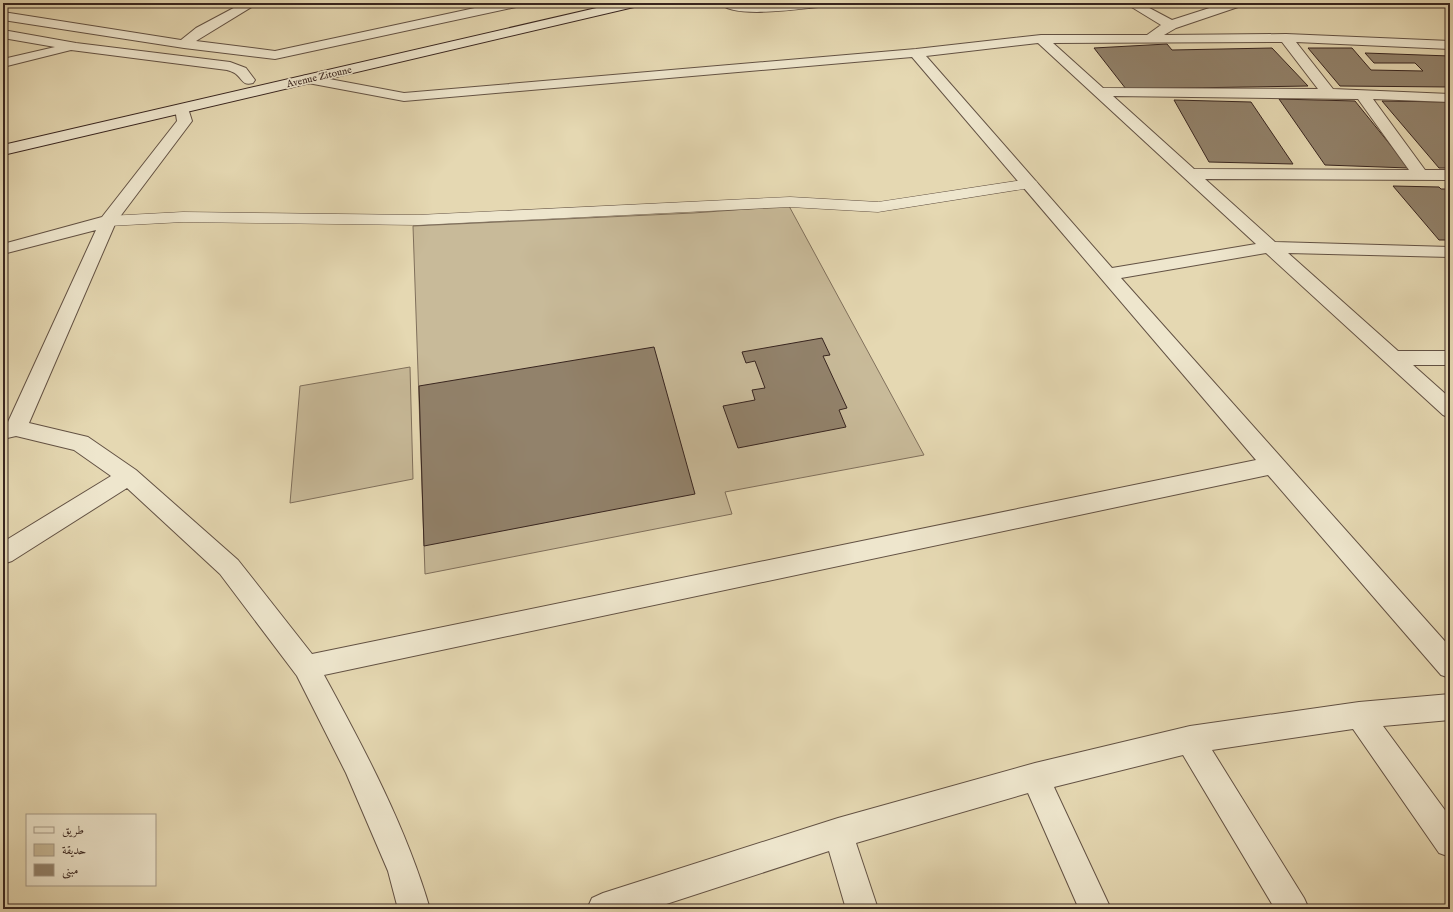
<svg xmlns="http://www.w3.org/2000/svg" width="1453" height="912" font-family="'IM FELL English',Amiri,serif">
<rect width="100%" height="100%" fill="#e5d8b2"/>
<filter id="stains"><feTurbulence type="fractalNoise" baseFrequency=".005" numOctaves="4"/><feColorMatrix values="0 0 0 0 .2 0 0 0 0 .09 0 0 0 0 .02 0 0 0 .5 -.17"/></filter>
<radialGradient id="worn" r=".72"><stop offset=".6" stop-color="#630" stop-opacity="0"/><stop offset="1" stop-color="#630" stop-opacity=".3"/></radialGradient>
<g fill="#c8ba99" stroke="#80705c">
<path d="M789,206L924,455L725,492L732,514L425,574L413,226L693,213Z"/>
<path d="M410,367L413,479L290,503L300,386Z"/>
</g>
<g fill="#92826b" stroke="#38251f">
<path d="M1167,44L1172,50L1272,48L1308,86L1126,89L1094,48Z"/>
<path d="M1308,48H1352L1371,70L1423,71L1415,63H1374L1365,53L1450,56V87L1340,86Z"/>
<path d="M1279,99L1355,101L1409,168L1325,165Z"/>
<path d="M1174,100L1251,102L1293,164L1209,162Z"/>
<path d="M1382,101L1450,102V168H1439Z"/>
<path d="M1393,186L1439,187L1441,189H1450V240H1439Z"/>
<path d="M822,338L830,355L823,356L847,408L839,410L846,427L738,448L723,406L755,400L752,390L765,388L755,361L746,363L742,352Z"/>
<path d="M654,347L695,494L424,546L419,386Z"/>
</g>
<g fill="none" stroke-linecap="round" stroke-linejoin="round">
<g stroke="#635244" stroke-width="1">
<path id="service" d="M1030,179L1036,181L1038,184L1036,187L878,212L790,207L418,225L183,222L108,226L102,224L100,221L102,218L108,216L183,212L418,215L790,197L878,202Z"/>
</g>
<g stroke="#635244" stroke-width="2">
<g id="minor">
<path d="M243,3H258L196,41L275,51L498,3H522L516,7L275,59L184,48L3,20V12L181,40L196,28Z"/>
<path d="M720,3L759,5L824,3L818,7C799,9 731,19 720,3Z"/>
<path d="M1125,3H1140L1172,20L1225,3H1243L1241,6L1176,28L1164,35L1286,34L1450,41V49L1296,42L1333,89L1450,94V102L1373,99L1425,170H1450V180L1205,179L1275,242L1450,247V257L1288,253L1398,351H1450V365H1413L1450,398V418L1443,415L1266,253L1121,278L1450,647V678L1441,675L1268,475L324,675C365,750 406,827 430,909H398L388,871L346,773L297,676L220,574L127,488L12,561L3,564V542L111,476L74,450L16,436L3,439V423L8,422L96,230L3,254V244L102,217L177,121L175,108L177,105H187L192,121L116,222L29,423L88,437L136,470L238,560L312,654L1256,460L912,57L404,101L308,83L303,82L301,79L303,76L308,75L404,93L916,49L1041,35H1147L1161,25ZM1282,42L1318,89L1103,88L1053,43ZM1038,43L1256,244L1112,268L926,56ZM1113,96L1358,99L1409,170L1194,169Z"/>
<path d="M3,30L76,43L230,62L246,68L255,80L253,83C243,86 243,80 236,74C234,72 230,71 227,70L71,50L3,67V59L55,47L3,38Z"/>
<path d="M1450,694V720L1383,726L1450,817V857L1439,853L1353,729L1212,750L1304,898L1309,909H1275L1183,755L1054,787L1111,909H1079L1028,793L856,843L878,909H846L829,851L651,909H587L592,898L603,893L838,818L1035,763L1190,726L1359,702Z"/>
</g>
</g>
<g stroke="#38251f" stroke-width="2">
<path id="secondary" d="M618,3H640L634,7L3,155V145Z"/>
</g>
<use href="#service" fill="#eee6cd" fill-rule="evenodd"/>
<use href="#minor" fill="#eee6cd" fill-rule="evenodd"/>
<use href="#secondary" fill="#eee6cd" fill-rule="evenodd"/>
</g>
<g text-anchor="middle" stroke-width="3.5" stroke-linejoin="round" paint-order="stroke">
<g font-size="10" fill="#38251f" stroke="#eee6cd">
<text transform="translate(319 76) rotate(-13)" y="4">Avenue Zitoune</text>
</g>
</g>
<rect width="1453" height="912" fill="none" stroke="#e5d8b2" stroke-width="16"/>
<rect x="4" y="4" width="1445" height="904" fill="none" stroke="#38251f" stroke-width="2"/>
<rect x="8" y="8" width="1437" height="896" fill="none" stroke="#38251f"/>
<rect x="26" y="814" width="130" height="72" fill="#eee6cd" stroke="#a59987"/>
<rect x="34" y="827" width="20" height="6" fill="#eee6cd" stroke="#a59987"/>
<text x="62" y="834" font-size="12" fill="#38251f">طريق</text>
<rect x="34" y="844" width="20" height="12" fill="#c8ba99" stroke="#a59987"/>
<text x="62" y="854" font-size="12" fill="#38251f">حديقة</text>
<rect x="34" y="864" width="20" height="12" fill="#92826b" stroke="#a59987"/>
<text x="62" y="874" font-size="12" fill="#38251f">مبنى</text>
<rect width="100%" height="100%" filter="url(#stains)"/>
<rect width="100%" height="100%" fill="url(#worn)"/>
</svg>
